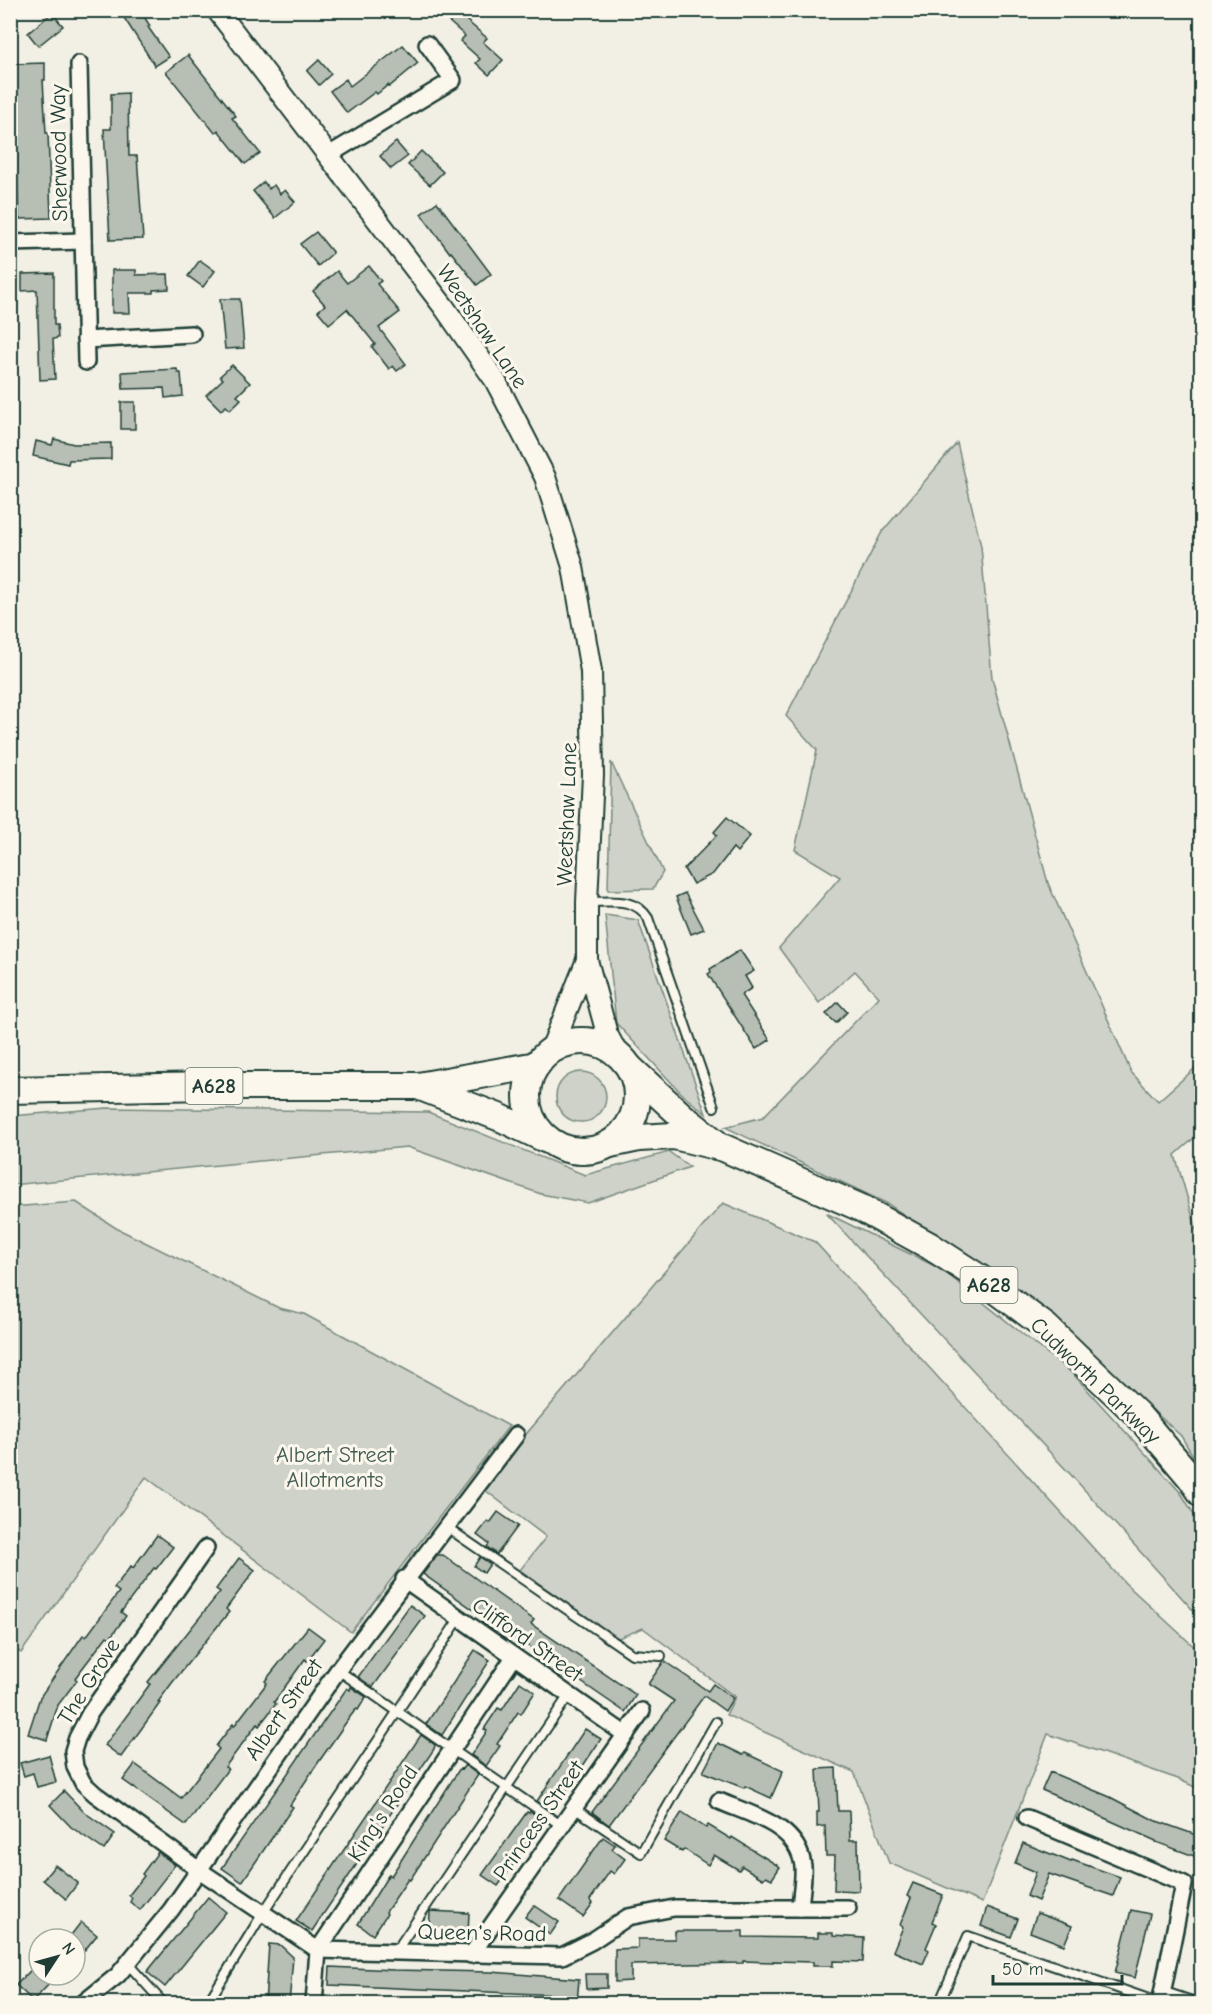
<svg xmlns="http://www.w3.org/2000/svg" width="1212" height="2014" font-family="'Comic Neue',sans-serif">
<rect width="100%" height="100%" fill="#f2f0e5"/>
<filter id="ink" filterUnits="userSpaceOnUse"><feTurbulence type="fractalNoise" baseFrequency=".0167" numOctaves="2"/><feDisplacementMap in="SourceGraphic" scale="12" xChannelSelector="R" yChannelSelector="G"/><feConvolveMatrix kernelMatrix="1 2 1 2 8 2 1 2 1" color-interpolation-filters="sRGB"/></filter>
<g filter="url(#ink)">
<g fill="#cfd2c8" stroke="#77887e" stroke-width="1.5">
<path d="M957,443L981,546L992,678L1048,883L1131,1072L1158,1101L1201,1063V1132L1175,1155L1198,1235L1201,1239V1469L1181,1436L1045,1311L888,1204L725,1127L763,1117L879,997L855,971L819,1003L779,948L840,877L795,850L817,750L786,716L882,532Z"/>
<path d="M611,762L663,872L653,889L608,890Z"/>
<path d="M605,915L638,920L706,1114L683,1095L616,1023Z"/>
<circle cx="581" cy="1097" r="25"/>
<path d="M107,1108L428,1112L585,1175L669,1152L690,1167L588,1203L541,1194L407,1147L11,1185V1116Z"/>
<path d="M76,1202L116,1228L279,1308L304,1314L509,1426L351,1632L146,1477L21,1653L11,1646V1207Z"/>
<path d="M723,1203L815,1242L1125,1583L1201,1653V1790L1178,1779L1048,1734L982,1903L889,1863L854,1772L726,1715L735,1697L643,1628L616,1639L520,1570L546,1537L481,1487Z"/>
<path d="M826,1213L941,1269L1073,1374L1181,1493L1201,1526V1619L1072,1476Z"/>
</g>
<g fill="#b7beb3" stroke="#1f3d34" stroke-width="1.5">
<path d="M119,10H140L150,26L148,27L169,57L155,66Z"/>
<path d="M453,10H477L467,21L487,38L483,42L503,60L489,75L476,63L480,59L460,41L465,36L446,19Z"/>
<path d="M52,13L63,26L38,46L28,33Z"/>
<path d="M403,45L418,63L389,87L388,85L377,94L375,92L347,113L330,91L346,79L350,86Z"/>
<path d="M188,55L236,116L232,118L260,153L245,164L218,130L215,133L166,72Z"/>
<path d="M319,60L331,74L319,85L307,71Z"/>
<path d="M45,63V80H43L46,133H48L51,218L19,219L15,115H12V64Z"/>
<path d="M128,93L129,156H137L143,239L110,240L104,129H111V94Z"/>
<path d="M396,142L408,156L391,169L380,156Z"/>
<path d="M421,151L443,172L430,185L408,165Z"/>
<path d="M264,182L269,189L274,185L280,194L285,190L295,202L275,218L253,191Z"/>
<path d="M437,202L491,274L477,285L451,252L450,253L421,214Z"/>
<path d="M316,232L333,253L318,266L300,244Z"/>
<path d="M200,260L215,271L203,287L188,276Z"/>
<path d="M369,266L381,281L377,284L400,312L379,328L406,364L397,371L393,366L389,369L372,347L375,344L347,309L329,324L318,311L325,305L313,291L337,271L347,283Z"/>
<path d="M112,270H136V275L168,274L169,289L153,290V293H129L130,313H112Z"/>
<path d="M54,273V325H57L58,338L53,339L55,379L40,380L37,290L22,291V274Z"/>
<path d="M220,299H240L244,348L225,349Z"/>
<path d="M232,365L250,383L237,396L241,399L230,410L226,406L221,410L206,395L223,379L220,376Z"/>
<path d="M177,369L178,373H181L183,396L165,398L164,388L123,389L122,372Z"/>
<rect x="121" y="402" width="14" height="27"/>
<path d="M54,439L74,444L111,443V459L69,460L68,464L33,456L36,441L52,445Z"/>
<path d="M727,817L750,836L737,852L733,848L713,874L693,884L684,869L717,835L714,832Z"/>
<path d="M685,893L704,929L691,934L676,897Z"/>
<path d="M740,950L754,971L745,976L752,988L741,995L770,1040L756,1049L708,974L711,972L710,969Z"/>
<path d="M838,1002L847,1012L836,1023L826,1014Z"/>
<path d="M498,1512L518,1526L497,1554L487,1547L489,1544L477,1535L488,1521L490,1523Z"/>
<path d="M157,1535L173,1547L156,1569L154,1568L121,1612L126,1616L110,1638L107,1636L75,1678L77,1680L58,1705L47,1740L28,1734L40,1697L83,1635L86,1637L119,1592L114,1588L131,1566L133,1568Z"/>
<path d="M437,1555H443L467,1572L534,1620L531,1624L636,1695L625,1712L520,1640L519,1642L423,1574Z"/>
<path d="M480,1557L490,1564L484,1573L474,1566Z"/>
<path d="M239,1558L255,1570L226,1609L229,1612L172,1683L158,1702L160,1703L121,1757L105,1745L150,1684L148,1682L220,1592L216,1589Z"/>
<path d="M410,1605L425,1616L373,1687L358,1677Z"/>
<path d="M308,1627L324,1639L307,1661L305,1659L274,1702L276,1704L259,1726L257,1724L225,1767L228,1769L186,1825L123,1780L135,1764L181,1798L219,1749L216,1746L233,1724L234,1726L267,1683L265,1681Z"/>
<path d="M475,1650L490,1660L442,1735L426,1724Z"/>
<path d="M664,1661L708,1691L713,1684L733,1698L725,1711L704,1696L609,1825L592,1812L674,1701L648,1684Z"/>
<path d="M520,1682L535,1692L521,1714L518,1712L507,1729L497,1744L500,1746L486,1766L471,1755L487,1731L484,1729L498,1708L502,1710Z"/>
<path d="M351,1687L366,1697L358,1710L356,1709L347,1721L311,1773L290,1805L293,1807L242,1882L222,1868L347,1688L350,1690Z"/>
<path d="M585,1729L601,1739L552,1812L537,1801Z"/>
<path d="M421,1735L435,1745L434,1749L312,1931L296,1921Z"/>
<path d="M718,1743L743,1755L745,1753L783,1771L771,1798L745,1786L744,1788L703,1772Z"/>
<path d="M49,1755L56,1782L37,1787L33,1773L24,1776L20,1763Z"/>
<path d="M465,1765L478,1775L410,1880L408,1879L386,1912L387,1914L373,1935L358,1924L389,1874L391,1876L460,1768L462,1769Z"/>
<path d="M836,1768L838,1811H849L850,1840H858L859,1891L834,1890L835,1856H826L825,1826L817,1827V1812H819L817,1769Z"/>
<path d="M1050,1772L1110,1797L1154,1820L1202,1837V1859L1156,1842V1841L1042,1790Z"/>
<path d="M64,1791L84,1812L115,1834L104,1850L71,1827L50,1805Z"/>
<path d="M530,1811L544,1821L498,1886L482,1875L527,1812L529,1813Z"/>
<path d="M682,1812L706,1828L708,1825L731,1839L732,1837L780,1867L772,1879L766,1876L763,1879L742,1866L739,1870L714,1855L708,1865L684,1849L682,1852L664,1841Z"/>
<path d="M603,1837L615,1845L612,1849L625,1859L614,1874L610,1871L590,1900L593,1903L583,1917L559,1900Z"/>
<path d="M1023,1843L1071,1862L1072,1860L1120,1877L1113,1896L1049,1874L1038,1901L1027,1896L1036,1872L1015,1863Z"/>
<path d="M158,1852L175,1865L140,1910L130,1902L132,1898L129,1895L144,1876L142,1874Z"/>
<path d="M55,1865L78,1883L66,1899L43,1880Z"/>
<path d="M913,1883L943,1895L932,1922L936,1924L926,1948L929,1950L923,1964L893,1951L903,1927L900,1925L911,1898L907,1896Z"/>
<path d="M208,1897L226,1912L165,1987L147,1972Z"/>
<path d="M534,1905L559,1922L550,1935L525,1917Z"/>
<path d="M987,1907L1018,1919L1011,1937L981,1926Z"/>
<path d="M1131,1910L1150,1914L1135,1978L1115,1973Z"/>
<path d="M430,1911L469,1913L468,1933L429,1931Z"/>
<path d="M1037,1913L1072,1926L1064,1945L1030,1932Z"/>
<path d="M81,1922L97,1935L75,1962V1939H68Z"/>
<path d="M675,1931H743V1937L818,1938V1933H833V1936L864,1938L863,1962L833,1961V1966H813V1962L773,1961V1962L743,1961V1963L631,1965V1981L615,1982V1949L638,1948V1939H675Z"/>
<path d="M269,1944L280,1945L293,1957L289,2004H265Z"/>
<path d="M330,1967L394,1970L491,1972L579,1979L577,2004H560V1995L329,1985Z"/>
<path d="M33,1968H38L39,1975H45L52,1981L33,2001L16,1985Z"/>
<path d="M585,1974H607V1988L586,1989Z"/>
</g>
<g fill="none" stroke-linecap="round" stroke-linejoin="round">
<g stroke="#1f3d34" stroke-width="12">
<g id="service">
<path d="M589,902C612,902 635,897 648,918L714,1107"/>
<path d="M445,1526L632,1654L661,1656"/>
<path d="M338,1670L562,1826"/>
<path d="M574,1808L641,1853L716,1722"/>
<path d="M396,1951L569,1695"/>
<path d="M128,1964L164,2004"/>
<path d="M1162,1991L1201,2004"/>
<path d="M207,2004L263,1913L459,1619"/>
<path d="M939,2004L968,1936L1160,2003"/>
</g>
</g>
<g stroke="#1f3d34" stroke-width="20">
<g id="minor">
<path d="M79,64L86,362"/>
<path d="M327,156L453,80L427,44"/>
<path d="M10,243L83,241"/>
<path d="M85,340L192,334"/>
<path d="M206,1548L90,1713L77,1738L73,1751L75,1767L83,1783L95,1794L199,1870L318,1950L562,1956L592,1941L628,1917L674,1908H848"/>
<path d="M404,1579L626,1735"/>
<path d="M719,1801C751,1815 798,1825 803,1866C804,1879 801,1894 800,1908"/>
<path d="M1027,1818L1184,1884L1160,2004"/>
<path d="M471,1955L642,1711"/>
<path d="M82,2004L118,1975L171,1910L338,1670L516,1435"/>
<path d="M314,2004L318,1950L514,1657"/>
</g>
</g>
<g stroke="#1f3d34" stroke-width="24">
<g id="tertiary">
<path d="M217,10L444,307L495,380L545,477L573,567L591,671L593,775L587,902V960L607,1034L617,1053"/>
<path d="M550,1052L587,960"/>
</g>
</g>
<g stroke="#1f3d34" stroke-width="30">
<g id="trunk">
<circle cx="582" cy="1096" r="55"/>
<path d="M630,1068L683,1117L716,1143"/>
<path d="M418,1086L501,1118L545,1139"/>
<path d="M10,1090L210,1086H418L537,1065"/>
<path d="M610,1144L639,1138L674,1136L724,1148L859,1207L930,1246L984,1281L1046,1327L1138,1415L1191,1478L1202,1494"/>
</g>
</g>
<use href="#service" stroke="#fbf7ec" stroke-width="8"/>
<use href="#minor" stroke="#fbf7ec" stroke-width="15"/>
<use href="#tertiary" stroke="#fbf7ec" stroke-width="20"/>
<use href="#trunk" stroke="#fbf7ec" stroke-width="26"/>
</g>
</g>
<g text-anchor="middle" stroke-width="6" stroke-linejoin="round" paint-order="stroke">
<g fill="#fbf7ec" stroke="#61756b" stroke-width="1.5">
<rect x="185.5" y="1068" width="57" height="36" rx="4.5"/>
<rect x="960.5" y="1267" width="57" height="36" rx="4.5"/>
</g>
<g font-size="21" font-weight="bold" fill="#1f3d34">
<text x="214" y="1093">A628</text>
<text x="989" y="1292">A628</text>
</g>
<g font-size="22" fill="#1f3d34" stroke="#fbf7ec">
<text transform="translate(58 153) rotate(-91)" y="8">Sherwood Way</text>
<text transform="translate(483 326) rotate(56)" y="8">Weetshaw Lane</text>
<text transform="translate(566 814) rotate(-88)" y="8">Weetshaw Lane</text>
<text transform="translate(1096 1380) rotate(44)" y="8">Cudworth Parkway</text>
<text transform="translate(528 1639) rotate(35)" y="8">Clifford Street</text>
<text transform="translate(88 1681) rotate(-58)" y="8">The Grove</text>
<text transform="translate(283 1709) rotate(-55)" y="8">Albert Street</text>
<text transform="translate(382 1813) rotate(-57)" y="8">King's Road</text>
<text transform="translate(538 1820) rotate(-55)" y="8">Princess Street</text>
<text transform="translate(482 1932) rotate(1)" y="8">Queen's Road</text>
</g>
<g font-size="22" fill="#425b52" stroke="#fbf7ec">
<text x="335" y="1462">Albert Street<tspan x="335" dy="25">Allotments</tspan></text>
</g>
</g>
<rect width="1212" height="2014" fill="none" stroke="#fbf7ec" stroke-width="36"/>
<rect x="18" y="18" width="1176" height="1978" fill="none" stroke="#1f3d34" stroke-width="2" filter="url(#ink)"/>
<g transform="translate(57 1957) rotate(54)"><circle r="28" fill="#fbf7ec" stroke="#a3ada2" stroke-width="1.5"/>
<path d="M0-4.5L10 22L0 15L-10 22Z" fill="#1f3d34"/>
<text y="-9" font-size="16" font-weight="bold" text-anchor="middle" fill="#1f3d34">N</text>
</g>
<path d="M993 1975v9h129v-9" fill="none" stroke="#1f3d34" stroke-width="3"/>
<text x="1002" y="1975" font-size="18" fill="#1f3d34" stroke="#fbf7ec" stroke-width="4.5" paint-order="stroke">50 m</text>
</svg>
